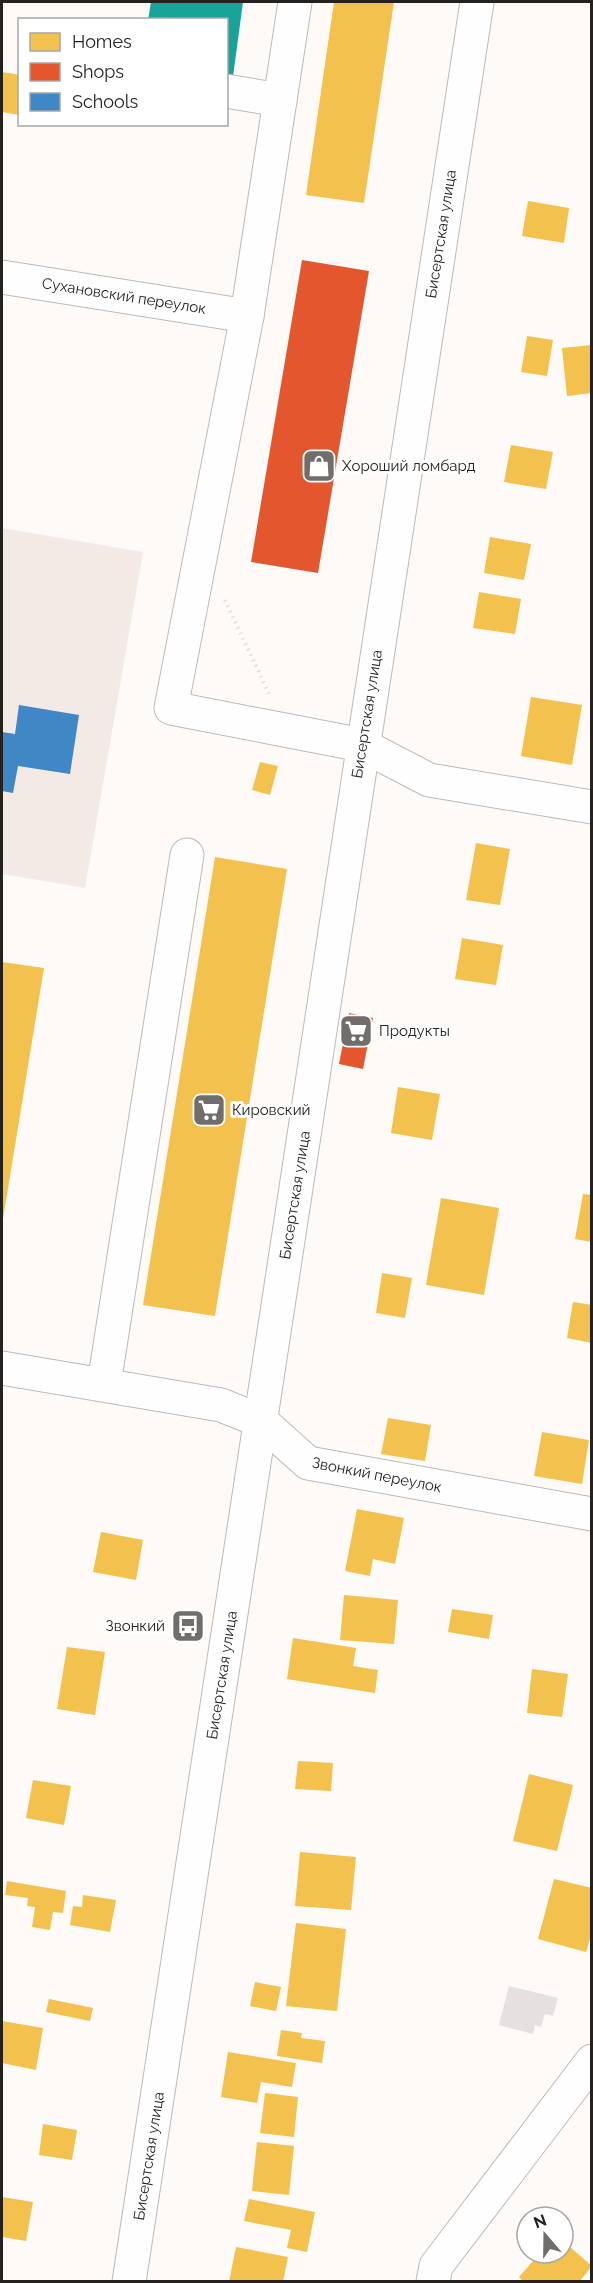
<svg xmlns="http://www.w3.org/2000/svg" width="593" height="2283" font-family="Raleway,sans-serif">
<rect width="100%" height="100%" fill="#fdfaf8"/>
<path fill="#f4eae5" d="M2,528L143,552L85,888L2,874Z"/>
<g fill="#f2c14e">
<path d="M334,2H394L364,203L306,195Z"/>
<path d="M2,72L20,75L19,115L2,112Z"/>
<path d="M528,201L569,208L564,243L522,236Z"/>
<path d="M527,336L553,340L547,376L521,372Z"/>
<path d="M592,345V393L567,396L562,348Z"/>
<path d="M511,445L553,452L546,489L504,482Z"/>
<path d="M490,537L531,544L524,580L484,573Z"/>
<path d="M479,592L521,599L515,634L473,628Z"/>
<path d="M531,697L582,705L572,765L521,756Z"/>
<path d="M260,762L278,766L270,795L252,790Z"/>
<path d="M476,843L510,849L500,905L466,900Z"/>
<path d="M215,857L287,869L215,1316L143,1305Z"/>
<path d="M462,938L503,945L496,985L455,979Z"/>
<path d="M2,962L44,968L3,1219H2Z"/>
<path d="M398,1087L440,1094L432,1140L391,1133Z"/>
<path d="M583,1194L592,1195V1242L575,1239Z"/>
<path d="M441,1198L499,1208L484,1295L426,1285Z"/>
<path d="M382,1273L412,1278L405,1318L376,1313Z"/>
<path d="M573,1302L592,1305V1343L567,1338Z"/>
<path d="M388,1418L431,1425L425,1461L381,1454Z"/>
<path d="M542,1432L589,1440L582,1484L534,1476Z"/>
<path d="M357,1509L404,1518L395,1564L373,1559L370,1576L345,1571Z"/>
<path d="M101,1532L143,1540L136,1580L93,1572Z"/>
<path d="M344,1595L398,1600L394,1644L340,1640Z"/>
<path d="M452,1609L493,1615L489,1639L448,1632Z"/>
<path d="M293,1638L356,1648L353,1666L378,1670L375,1693L287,1679Z"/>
<path d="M67,1647L105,1652L95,1715L57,1709Z"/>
<path d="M532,1669L568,1674L562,1717L527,1713Z"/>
<path d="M298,1761L333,1763L331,1791L295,1789Z"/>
<path d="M529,1774L573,1785L557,1851L513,1841Z"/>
<path d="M33,1780L71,1786L64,1825L26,1818Z"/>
<path d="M300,1852L356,1857L351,1910L295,1906Z"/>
<path d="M554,1879L592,1888V1932L586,1952L538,1939Z"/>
<path d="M7,1881L66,1891L63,1913L53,1912L50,1930L32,1927L35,1907L27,1906L28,1898L5,1895Z"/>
<path d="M83,1895L116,1900L110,1932L70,1925L73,1906L82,1907Z"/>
<path d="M296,1923L346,1929L337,2011L286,2006Z"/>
<path d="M255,1982L281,1987L276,2011L250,2006Z"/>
<path d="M49,1999L93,2008L90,2021L46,2012Z"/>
<path d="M2,2021L43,2028L36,2070L2,2063Z"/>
<path d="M281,2030L302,2033L301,2038L325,2041L322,2063L277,2056Z"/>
<path d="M228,2052L296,2063L292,2087L261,2082L257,2103L221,2097Z"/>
<path d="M265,2093L298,2097L294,2137L260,2133Z"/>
<path d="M43,2124L77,2130L72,2160L39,2155Z"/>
<path d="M257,2142L294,2146L289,2195L252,2191Z"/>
<path d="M2,2197L33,2202L26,2241L2,2237Z"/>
<path d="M249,2199L315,2212L307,2252L287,2248L291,2230L244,2221Z"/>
<path d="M563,2241L592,2266L579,2282H524L519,2277L540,2253H563Z"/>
<path d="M236,2247L288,2257L283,2282H229Z"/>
</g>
<g fill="#e4572e">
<path d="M302,260L369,271L318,573L251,562Z"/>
<path d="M349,1013L373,1018L363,1069L339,1064Z"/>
</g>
<path fill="#3f88c5" d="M19,705L79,715L70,774L18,766L13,793L2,791V732L15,734Z"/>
<path fill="#17a398" d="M151,2H243L232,84L226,83V20H148Z"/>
<path fill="#e4e1e0" d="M509,1986L558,1998L553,2016L545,2014L541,2027L535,2025L533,2034L499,2025Z"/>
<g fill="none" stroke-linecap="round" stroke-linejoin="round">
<g stroke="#bcbab8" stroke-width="35">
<g id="minor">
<path d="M295,2L247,316L171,708L362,745L429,780L592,807"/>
<path d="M226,91L280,100"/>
<path d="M2,277L247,316"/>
<path d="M2,1368L221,1405L261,1421L308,1463L592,1514"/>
<path d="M104,1384L187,855"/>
<path d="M433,2282L436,2266L592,2061"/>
</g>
</g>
<g stroke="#bcbab8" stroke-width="35">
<path id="major" d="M129,2282L477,2"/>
</g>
<path stroke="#e0dfde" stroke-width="4" stroke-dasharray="1.5 4.5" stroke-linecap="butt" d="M225,600L269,694"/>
<use href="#minor" stroke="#fffefe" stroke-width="33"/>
<use href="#major" stroke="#fffefe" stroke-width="33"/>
</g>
<defs>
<g id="shop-square" transform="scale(1.725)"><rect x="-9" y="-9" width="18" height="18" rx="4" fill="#706d6b" stroke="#fff"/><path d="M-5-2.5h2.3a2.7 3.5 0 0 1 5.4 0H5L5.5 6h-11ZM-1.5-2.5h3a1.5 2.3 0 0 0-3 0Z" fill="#fff"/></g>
<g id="supermarket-square" transform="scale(1.725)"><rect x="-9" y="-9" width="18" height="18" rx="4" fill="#706d6b" stroke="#fff"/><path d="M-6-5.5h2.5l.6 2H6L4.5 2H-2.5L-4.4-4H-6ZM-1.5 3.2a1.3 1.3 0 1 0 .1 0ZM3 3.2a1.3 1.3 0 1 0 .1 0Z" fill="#fff"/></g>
<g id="bus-square" transform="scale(1.725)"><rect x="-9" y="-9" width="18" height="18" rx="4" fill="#706d6b" stroke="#fff"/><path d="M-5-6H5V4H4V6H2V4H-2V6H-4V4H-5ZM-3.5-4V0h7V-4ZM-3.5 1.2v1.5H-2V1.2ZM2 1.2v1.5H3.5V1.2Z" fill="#fff"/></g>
</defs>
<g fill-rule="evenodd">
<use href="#shop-square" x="319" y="466"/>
<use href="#supermarket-square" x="356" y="1031"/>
<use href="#supermarket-square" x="209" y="1110"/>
<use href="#bus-square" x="188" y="1626"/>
</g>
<g text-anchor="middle" stroke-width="6" stroke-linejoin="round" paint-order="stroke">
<g font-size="15" fill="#24211f" stroke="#fff">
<text transform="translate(441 234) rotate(-81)" y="5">Бисертская улица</text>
<text transform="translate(124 296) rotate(9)" y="5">Сухановский переулок</text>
<text transform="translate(367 714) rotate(-81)" y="5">Бисертская улица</text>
<text transform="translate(295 1195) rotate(-81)" y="5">Бисертская улица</text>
<text transform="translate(377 1475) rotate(11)" y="5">Звонкий переулок</text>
<text transform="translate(222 1675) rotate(-81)" y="5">Бисертская улица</text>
<text transform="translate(149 2156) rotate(-81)" y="5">Бисертская улица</text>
</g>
<g font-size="15" fill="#24211f" stroke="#fff" text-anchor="start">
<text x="342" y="471">Хороший ломбард</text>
<text x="379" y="1036">Продукты</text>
<text x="232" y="1115">Кировский</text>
<text x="165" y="1631" text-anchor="end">Звонкий</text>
</g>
</g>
<rect width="593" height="2283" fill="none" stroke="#24211f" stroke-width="6"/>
<rect x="18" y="18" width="210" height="108" fill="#ffffff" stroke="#a7a6a5" stroke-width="1.5"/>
<rect x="30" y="33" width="30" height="18" fill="#f2c14e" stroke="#a7a6a5" stroke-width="1.5"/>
<text x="72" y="48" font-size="18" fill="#24211f">Homes</text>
<rect x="30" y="63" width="30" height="18" fill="#e4572e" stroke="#a7a6a5" stroke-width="1.5"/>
<text x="72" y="78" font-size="18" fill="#24211f">Shops</text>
<rect x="30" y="93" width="30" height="18" fill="#3f88c5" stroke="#a7a6a5" stroke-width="1.5"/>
<text x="72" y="108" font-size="18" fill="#24211f">Schools</text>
<g transform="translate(545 2235) rotate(340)"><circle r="28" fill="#ffffff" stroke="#a7a6a5" stroke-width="1.5"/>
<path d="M0-4.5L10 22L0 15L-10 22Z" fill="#706d6b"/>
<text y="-9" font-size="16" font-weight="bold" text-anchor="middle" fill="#24211f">N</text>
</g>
</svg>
